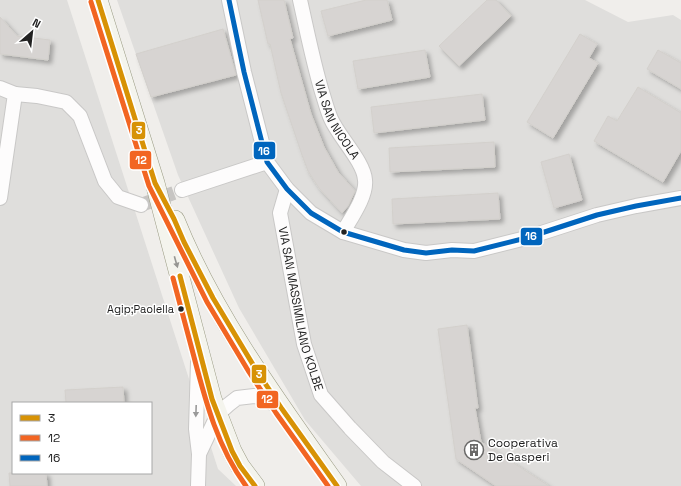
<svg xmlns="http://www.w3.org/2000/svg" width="681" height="486" font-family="'Space Grotesk',sans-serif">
<defs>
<filter id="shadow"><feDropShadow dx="3.5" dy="3.5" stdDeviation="2" flood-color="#0004"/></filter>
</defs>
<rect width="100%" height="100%" fill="#f0eeeb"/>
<g fill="#dfdedc" fill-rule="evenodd">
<path d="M0,0H67L218,469L236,486H0ZM13,403H151V473H13Z"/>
<path d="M117,0H585L628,22L673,15L681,20V486H361L305,420L239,308L178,175Z"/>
</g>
<g fill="#d7d4d2" stroke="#d3d0cc" filter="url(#shadow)">
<path d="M258,0H284L293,38L290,39L311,114L324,147L338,172L355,191L348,206L342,213L319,188L308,171L302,155L281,93L270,44H268Z"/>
<path d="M366,0H387L392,20L328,36L321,11Z"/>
<path d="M487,0H496L511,16L459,66L439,46Z"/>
<path d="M0,17L17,36L50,40L48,60L0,54Z"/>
<path d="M223,29L236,75L151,97L136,54Z"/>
<path d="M580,34L597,44L589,58L598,63L553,138L527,122Z"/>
<path d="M425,50L430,77L358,89L353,61Z"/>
<path d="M658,50L681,63V89L647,69Z"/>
<path d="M638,87L681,113V151L663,182L594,141L608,116L617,121Z"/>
<path d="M482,94L485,120L374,133L371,107Z"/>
<path d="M494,142L495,167L390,172L389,148Z"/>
<path d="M569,154L582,200L554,208L541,162Z"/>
<path d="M498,193L500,219L393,224L392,199Z"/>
<path d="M467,325L478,408H475L481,442L549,486H496L456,459L438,329Z"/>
<path d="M123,387L124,403H66L65,390Z"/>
<path d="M9,473H46L47,486H10Z"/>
</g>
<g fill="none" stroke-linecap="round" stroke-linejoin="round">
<path stroke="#c7c5c3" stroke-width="14" stroke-dasharray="14 7" stroke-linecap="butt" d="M141,205L182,190"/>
<g stroke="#c9c8c7" stroke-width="16">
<g id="street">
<path d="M229,0L244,72L267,162L287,189L311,213L343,232L404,250L426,253L452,250L474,251L526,238L597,215L636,206L681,198"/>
<path id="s1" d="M300,0C307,31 313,62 322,92C325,101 327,110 331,119C339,137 364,162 365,180C367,196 351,218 343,232"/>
<path d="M0,88L15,94L0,198"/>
<path d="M15,94L37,96L66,102L80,116L105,181L118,197L141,205"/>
<path id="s2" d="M287,189L280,213L304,344L321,395L350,428L383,462L414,486"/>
<path d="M182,190L267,162"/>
<path d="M198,362L196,429L199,454"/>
<path d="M198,486L199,454L218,414L228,405L237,398L254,396L265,398L280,408"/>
</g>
</g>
<g stroke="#999a82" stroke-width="20">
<g id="secondary">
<path d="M98,0L155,183L212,399L232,451L240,466L255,486"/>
<path d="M175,220C213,315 278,403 337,486"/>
</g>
</g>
<use href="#street" stroke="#fdfcfc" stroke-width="14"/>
<use href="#secondary" stroke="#f4f4ed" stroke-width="19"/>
<g stroke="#fff" stroke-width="8">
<g id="bus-1">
<path d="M98,0L155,183L174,219L184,242L213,298L255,368L282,409L337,486"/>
<path d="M180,276L212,399L232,451L240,466L255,486"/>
</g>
</g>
<g stroke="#fff" stroke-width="8">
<g id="bus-2">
<path d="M91,2L149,186L207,302L249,372L276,413L328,486"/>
<path d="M173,278C180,304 187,331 194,357C206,403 218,448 246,486"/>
</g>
</g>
<g stroke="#fff" stroke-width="8">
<path id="bus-3" d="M229,0L244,72L267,162L287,189L311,213L343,232L404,250L426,253L452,250L474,251L526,238L597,215L636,206L681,198"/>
</g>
<use href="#bus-1" stroke="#d79205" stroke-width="5"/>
<use href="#bus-2" stroke="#f26522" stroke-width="5"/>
<use href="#bus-3" stroke="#0065bd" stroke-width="5"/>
</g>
<defs><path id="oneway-solid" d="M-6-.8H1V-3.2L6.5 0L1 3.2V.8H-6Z"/></defs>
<use fill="#969692" href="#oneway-solid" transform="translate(176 262) rotate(74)"/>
<use fill="#9a9a9a" href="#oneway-solid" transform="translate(196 411) rotate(92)"/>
<defs>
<g id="building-ring" transform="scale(1)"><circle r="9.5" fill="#fff" stroke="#6a6968" stroke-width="1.5"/><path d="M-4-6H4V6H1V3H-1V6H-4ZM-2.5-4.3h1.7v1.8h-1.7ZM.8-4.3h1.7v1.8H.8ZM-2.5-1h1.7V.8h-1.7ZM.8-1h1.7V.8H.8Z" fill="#6a6968"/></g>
</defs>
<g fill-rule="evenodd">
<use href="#building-ring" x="474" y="450"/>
</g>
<g fill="#222" stroke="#fff" stroke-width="1.5">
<circle cx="344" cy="232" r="3.5"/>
<circle cx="181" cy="309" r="3.5"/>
</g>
<g text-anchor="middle" stroke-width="3" stroke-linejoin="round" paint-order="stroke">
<g font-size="11" fill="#222" stroke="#fff" text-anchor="end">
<text x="174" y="313">Agip;Paolella</text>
</g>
<g font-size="12" fill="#222" stroke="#fff">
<text dy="4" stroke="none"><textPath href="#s1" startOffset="126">VIA SAN NICOLA</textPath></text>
<text dy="4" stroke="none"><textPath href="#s2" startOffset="123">VIA SAN MASSIMILIANO KOLBE</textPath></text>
</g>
<g font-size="12" fill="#222" stroke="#fff" text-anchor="start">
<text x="488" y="447">Cooperativa<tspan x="488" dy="14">De Gasperi</tspan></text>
</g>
</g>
<g stroke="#fff" stroke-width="1.5">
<rect x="131" y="121" width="15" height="19" rx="4" fill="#d79205"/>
<rect x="253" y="141" width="23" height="19" rx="4" fill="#0065bd"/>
<rect x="129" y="150" width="23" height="20" rx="4" fill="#f26522"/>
<rect x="520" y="227" width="23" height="19" rx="4" fill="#0065bd"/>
<rect x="251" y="364" width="16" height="20" rx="4" fill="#d79205"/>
<rect x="256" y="390" width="23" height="19" rx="4" fill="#f26522"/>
</g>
<g font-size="11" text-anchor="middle" font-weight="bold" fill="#fff">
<text x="139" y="134">3</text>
<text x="264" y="155">16</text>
<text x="141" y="164">12</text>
<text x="531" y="240">16</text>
<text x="259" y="378">3</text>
<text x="267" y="403">12</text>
</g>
<rect x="12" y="402" width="140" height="72" fill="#ffffff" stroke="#a7a7a7"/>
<rect x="20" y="415" width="20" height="6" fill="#d79205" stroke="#a7a7a7"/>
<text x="48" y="422" font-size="12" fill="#222222">3</text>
<rect x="20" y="435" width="20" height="6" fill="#f26522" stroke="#a7a7a7"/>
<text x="48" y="442" font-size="12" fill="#222222">12</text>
<rect x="20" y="455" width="20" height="6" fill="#0065bd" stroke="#a7a7a7"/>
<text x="48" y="462" font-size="12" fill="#222222">16</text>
<g transform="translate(32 32) rotate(28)" stroke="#ffffff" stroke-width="3" paint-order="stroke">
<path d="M0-3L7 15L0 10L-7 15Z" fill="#222222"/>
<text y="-6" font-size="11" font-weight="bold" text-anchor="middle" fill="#222222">N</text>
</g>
</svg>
